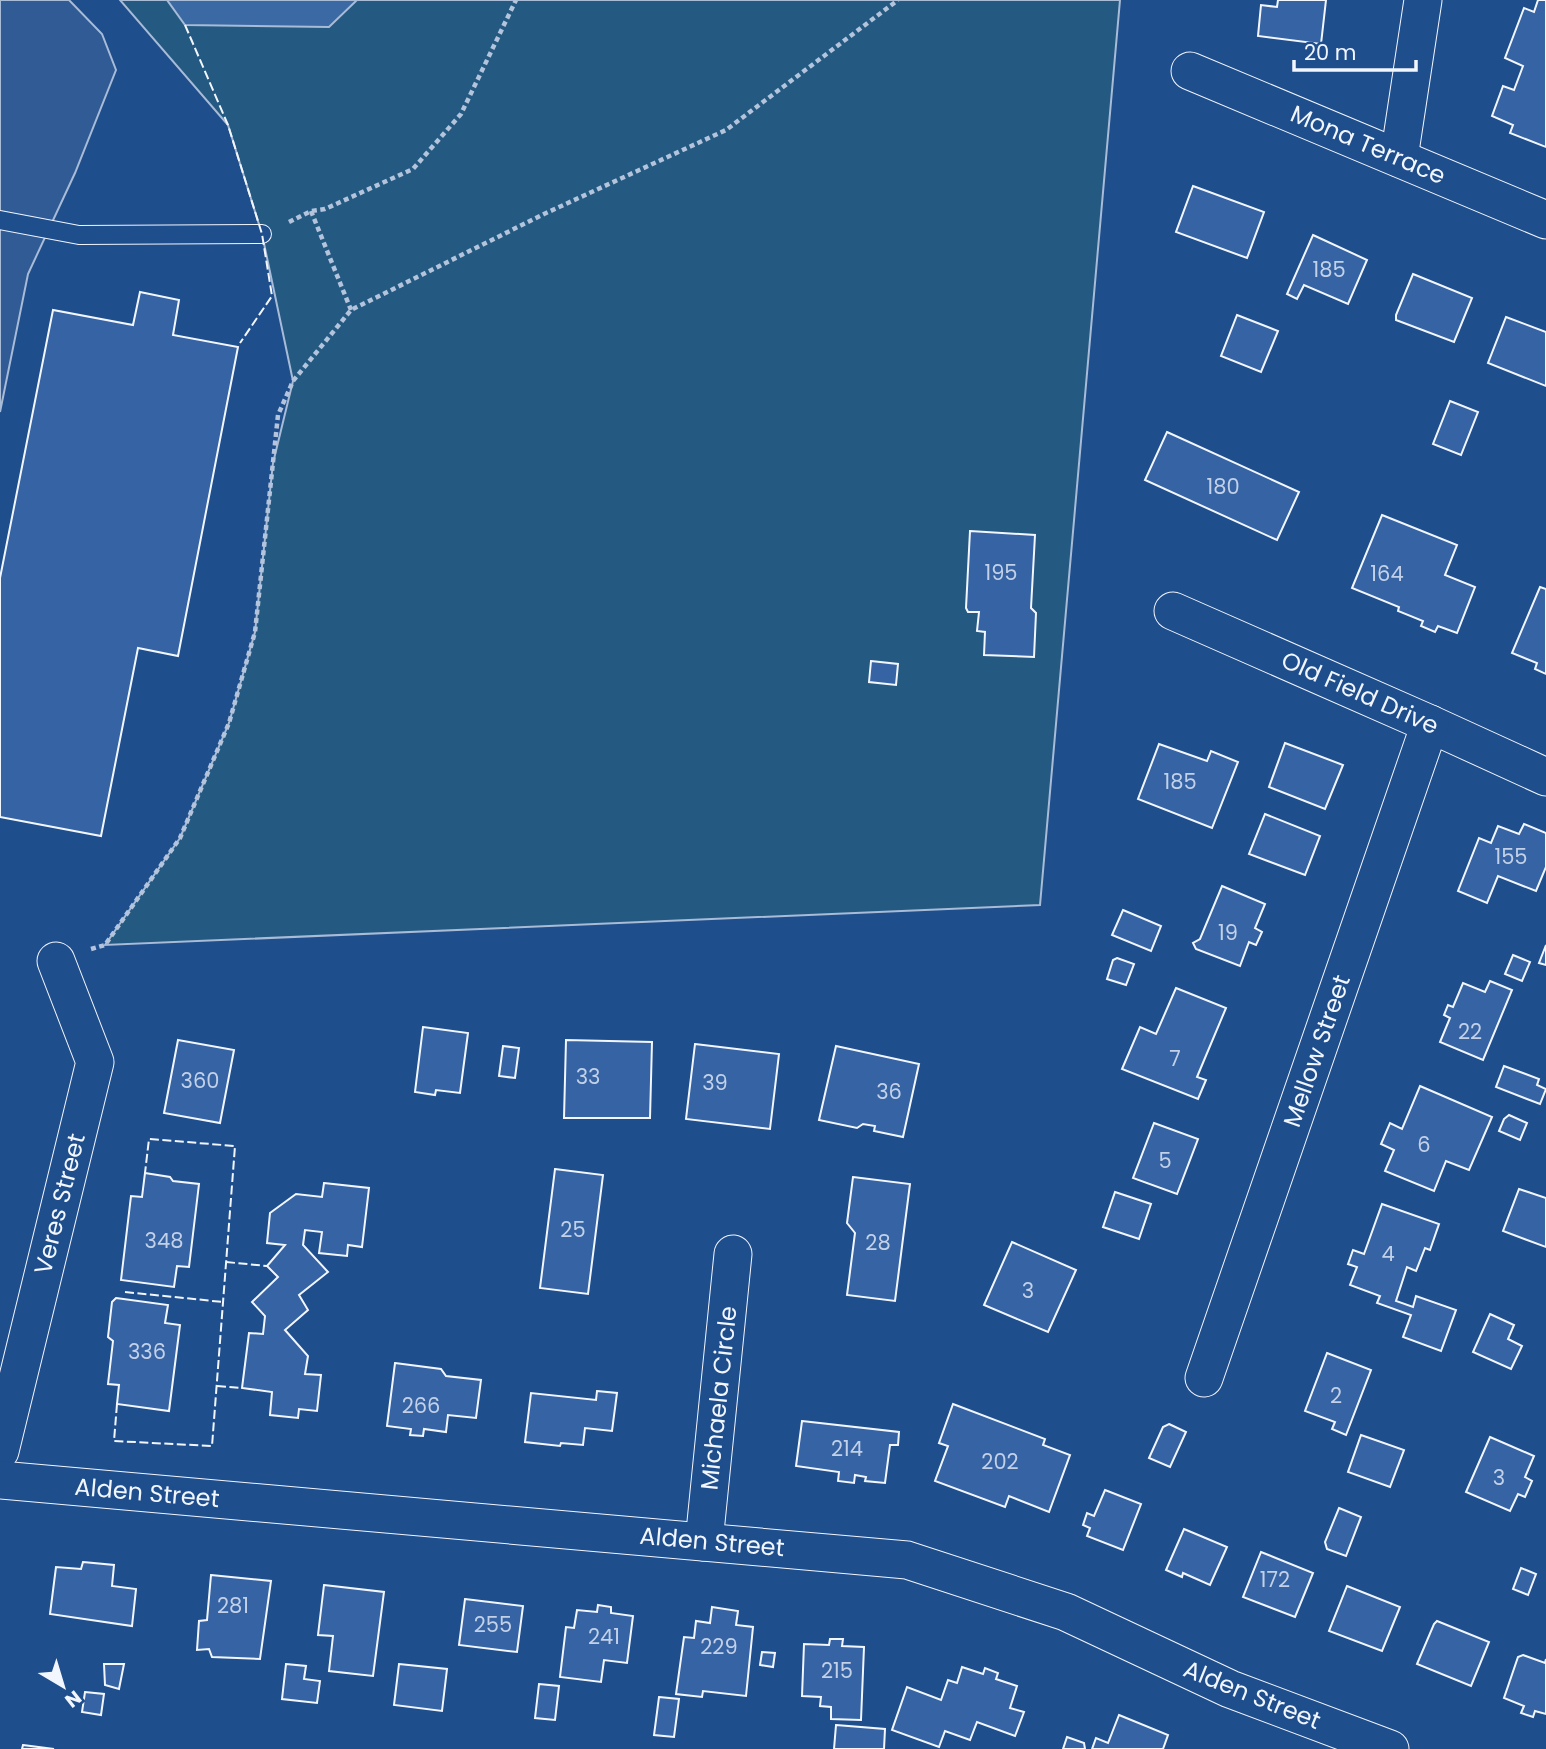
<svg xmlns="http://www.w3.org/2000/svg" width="1546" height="1749" font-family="Poppins,sans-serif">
<rect width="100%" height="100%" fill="#1f4e8c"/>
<path fill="#245a82" stroke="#a8bbd7" stroke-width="2" d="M120,0H1120L1040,905L105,945L180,838L229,723L255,632L273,463L293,381L262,234L228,125Z"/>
<path fill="#305b95" stroke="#a8bbd7" stroke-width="2" d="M0,0H69L102,34L116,70L75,173L28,274L0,412Z"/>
<path fill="#3b69a3" stroke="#a8bbd7" stroke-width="2" d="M167,0H357L329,27L185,25Z"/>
<g fill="#3563a3" stroke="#f2f6ff" stroke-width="2">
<path d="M1278,0H1326L1321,44L1258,36L1261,5L1277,7Z"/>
<path d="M1538,0H1546V147L1510,133L1513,125L1492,116L1503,86L1514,90L1523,66L1505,58L1524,8L1534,12Z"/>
<path d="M1193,186L1264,212L1247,258L1176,232Z"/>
<path d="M1313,235L1367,260L1348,304L1304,285L1297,299L1287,294Z"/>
<path d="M1413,274L1472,298L1454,342L1396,320V315Z"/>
<path d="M140,292L179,300L173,335L238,347L178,656L138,648L101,836L0,817V578L53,310L133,325Z"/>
<path d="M1237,315L1278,331L1261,372L1221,356Z"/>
<path d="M1506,317L1546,332V386L1488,363Z"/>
<path d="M1450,401L1478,412L1461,455L1433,444Z"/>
<path d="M1167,432L1299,492L1277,540L1145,480Z"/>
<path d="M1382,515L1457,545L1445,575L1475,587L1457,633L1438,626L1435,632L1421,626L1423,621L1398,611L1399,607L1352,588Z"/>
<path d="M970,531L1035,535L1031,608L1036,613L1034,657L984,655L985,632L977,631L979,612H968L966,608Z"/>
<path d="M1540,587L1546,589V674L1535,669L1537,663L1512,653Z"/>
<path d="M871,661L898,664L896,685L869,682Z"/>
<path d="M1285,743L1343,765L1325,809L1269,787Z"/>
<path d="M1159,744L1207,761L1211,751L1238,762L1212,828L1138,799Z"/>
<path d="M1265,814L1320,836L1305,875L1249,854Z"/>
<path d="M1524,824L1546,833V867L1536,891L1498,876L1487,903L1458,891L1479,838L1491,843L1498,826L1519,834Z"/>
<path d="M1222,886L1265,904L1255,928L1262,932L1256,945L1249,942L1240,966L1196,949L1193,943L1200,939Z"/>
<path d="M1123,910L1161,926L1151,951L1112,935Z"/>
<path d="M1546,945V965L1539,963Z"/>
<path d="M1513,955L1530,962L1522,981L1505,974Z"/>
<path d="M1117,958L1134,964L1126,985L1107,979L1113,960Z"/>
<path d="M1490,981L1512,990L1483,1060L1440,1042L1450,1018L1444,1015L1448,1005L1453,1007L1463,983L1485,992Z"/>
<path d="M1176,988L1226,1008L1197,1077L1206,1080L1198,1099L1122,1069L1140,1027L1156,1034Z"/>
<path d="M423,1027L468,1033L460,1093L436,1090L435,1095L415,1092Z"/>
<path d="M178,1040L234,1050L220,1123L164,1113Z"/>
<path d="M566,1040L652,1042L650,1118H564Z"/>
<path d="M695,1044L779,1054L770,1129L686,1119Z"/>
<path d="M503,1046L519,1048L515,1078L499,1076Z"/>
<path d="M836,1046L919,1064L903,1137L874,1131L875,1126L863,1124L857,1128L819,1120Z"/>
<path d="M1504,1066L1539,1079L1537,1085L1546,1089L1540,1104L1496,1087Z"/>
<path d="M1420,1086L1492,1117L1469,1170L1446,1161L1434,1191L1385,1171L1394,1150L1381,1144L1390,1123L1402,1129Z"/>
<path d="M1509,1115L1527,1123L1520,1140L1499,1131L1504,1119Z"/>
<path d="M1154,1123L1198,1139L1177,1194L1133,1178Z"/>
<path d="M555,1169L603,1175L588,1294L540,1288Z"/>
<path d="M145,1173L170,1177L173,1181L199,1184L189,1267L177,1266L174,1287L121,1280L131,1196L142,1197Z"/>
<path d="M853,1177L910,1184L895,1301L847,1295L855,1233L847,1223Z"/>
<path d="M324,1183L369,1188L362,1247L348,1245L347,1256L319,1253L322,1232L305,1230L303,1245L328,1272L299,1295L308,1310L285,1330L308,1356L305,1374L321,1375L317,1411L299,1409L298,1418L270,1415L272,1392L242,1388L249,1333L263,1334L265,1316L252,1302L278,1277L267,1266L285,1245L267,1243L270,1213L296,1194L322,1197Z"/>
<path d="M1519,1189L1546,1198V1247L1503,1231Z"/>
<path d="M1115,1192L1151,1204L1139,1239L1103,1227Z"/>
<path d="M1382,1204L1439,1224L1430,1250L1425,1248L1416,1271L1407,1267L1396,1301L1413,1307L1416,1296L1456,1310L1441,1351L1403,1337L1411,1315L1377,1303L1380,1296L1350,1285L1357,1267L1348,1264L1353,1250L1364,1254Z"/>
<path d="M1012,1242L1076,1270L1048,1332L984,1305Z"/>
<path d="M116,1298L168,1305L165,1323L180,1325L169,1411L117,1404L119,1385L108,1384L113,1341L108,1337L112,1302Z"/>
<path d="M1490,1314L1514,1325L1508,1339L1522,1346L1511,1369L1473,1352Z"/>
<path d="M1327,1353L1371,1370L1346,1435L1332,1429L1335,1422L1305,1411Z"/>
<path d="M395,1363L441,1369L446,1376L481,1380L476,1418L448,1415L446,1432L424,1429L423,1436L410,1435L411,1429L387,1426Z"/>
<path d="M597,1391L617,1393L612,1431L585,1428L583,1445L561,1443L560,1446L525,1442L531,1393L596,1400Z"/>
<path d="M953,1404L1045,1439L1043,1445L1070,1455L1049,1512L1009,1496L1005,1507L935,1481L948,1446L939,1443Z"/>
<path d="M802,1421L899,1432L898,1445H890L885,1483L865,1481L866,1477L855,1475L854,1483L838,1481L839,1472L796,1466Z"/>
<path d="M1169,1424L1186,1432L1170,1467L1149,1458L1163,1427Z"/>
<path d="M1361,1435L1404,1450L1390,1487L1348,1472Z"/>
<path d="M1490,1437L1534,1456L1525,1477L1532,1481L1525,1497L1518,1494L1510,1511L1466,1492Z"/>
<path d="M1105,1490L1141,1504L1123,1550L1087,1536L1090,1528L1083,1525L1087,1513L1094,1516Z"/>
<path d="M1339,1508L1361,1517L1346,1556L1327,1549L1325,1542Z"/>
<path d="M1184,1529L1227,1547L1210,1585L1183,1573L1182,1577L1166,1570Z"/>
<path d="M1261,1552L1313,1573L1295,1617L1243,1597Z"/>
<path d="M83,1562L114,1565L112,1586L136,1589L132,1626L50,1614L56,1567L81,1569Z"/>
<path d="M1521,1568L1536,1574L1528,1595L1513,1589Z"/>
<path d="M211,1575L271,1581L260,1659L212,1657L209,1649L197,1650L199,1621L207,1620Z"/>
<path d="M324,1585L384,1592L373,1676L329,1671L333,1636L318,1635Z"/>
<path d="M1347,1586L1400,1607L1382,1651L1329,1631Z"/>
<path d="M465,1599L523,1606L517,1652L459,1645Z"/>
<path d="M598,1605L611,1607V1613L633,1616L627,1663L604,1660L601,1682L560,1677L566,1627L574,1628L577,1610L597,1612Z"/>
<path d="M712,1607L738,1611L736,1625L753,1627L746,1696L703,1691L702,1697L676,1694L684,1637L694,1638L696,1621L710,1623Z"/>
<path d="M1437,1621L1489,1642L1471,1686L1417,1664L1434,1624Z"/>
<path d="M830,1639H843L842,1646L864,1647L861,1720L831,1719V1707L820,1706L821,1697L802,1696L804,1644L829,1645Z"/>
<path d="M762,1652L775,1653L773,1667L760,1665Z"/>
<path d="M1523,1655L1545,1663L1546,1659V1714L1535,1711L1533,1717L1521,1713L1524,1706L1504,1698L1518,1657Z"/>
<path d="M104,1664H124L119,1689L105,1685Z"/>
<path d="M286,1664L306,1666L304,1679L320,1681L317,1703L282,1699Z"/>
<path d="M399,1664L447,1669L442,1711L394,1705Z"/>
<path d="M962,1667L983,1674L985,1668L998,1673L996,1679L1017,1686L1010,1708L1024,1712L1015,1736L977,1722L970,1740L945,1731L939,1747L892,1730L907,1687L941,1700L948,1680L957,1683Z"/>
<path d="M539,1684L559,1686L555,1720L535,1718Z"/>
<path d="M85,1692L104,1694L101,1715L82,1712Z"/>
<path d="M659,1697L679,1699L674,1737L654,1735Z"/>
<path d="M1119,1715L1168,1735L1163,1749H1092L1096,1738L1108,1743Z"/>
<path d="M836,1725L885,1729L884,1749H834Z"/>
<path d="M1067,1737L1084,1743L1085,1749H1063Z"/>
<path d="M23,1745L54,1749H22Z"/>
</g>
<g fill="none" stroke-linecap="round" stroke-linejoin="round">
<g stroke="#f2f6ff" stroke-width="20">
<path id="service" d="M0,220L79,235L262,234"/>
</g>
<g stroke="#f2f6ff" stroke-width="39">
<g id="minor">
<path d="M1190,71L1546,220"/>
<path d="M1399,158L1423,0"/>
<path d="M1173,611L1430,724L1546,777"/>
<path d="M1204,1378L1430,724"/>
<path d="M0,1451L95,1062L56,961"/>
<path d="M0,1480L907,1560L1066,1612L1230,1689L1390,1749"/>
<path d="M704,1542L733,1254"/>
</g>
</g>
<g stroke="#b3c4dc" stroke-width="4.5" stroke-dasharray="5 3.5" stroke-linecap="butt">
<path d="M311,211L351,310"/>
<path d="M289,222L311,211L325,209L413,169L461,114L516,0"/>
<path d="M91,949L105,945L180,838L229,723L255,632L278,415L293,381L351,310L544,214L726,130L898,0"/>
</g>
<use href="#service" stroke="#1f4e8c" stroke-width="18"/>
<use href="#minor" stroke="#1f4e8c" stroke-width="37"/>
<g stroke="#f2f6ff" stroke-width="2" stroke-dasharray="9 3.5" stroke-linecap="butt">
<path d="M185,25L228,125L262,234L272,296L240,343"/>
<path d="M226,1262L267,1266"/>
<path d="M125,1292L223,1302"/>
<path d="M217,1386L242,1388"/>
<path d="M117,1404L114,1441L212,1446L235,1146L149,1139L145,1173"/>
</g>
</g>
<g text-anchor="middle" stroke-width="5" stroke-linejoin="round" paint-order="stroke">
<g font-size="21" fill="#c3d1e8">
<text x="1329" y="277">185</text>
<text x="1223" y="494">180</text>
<text x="1001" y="580">195</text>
<text x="1387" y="581">164</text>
<text x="1180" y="789">185</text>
<text x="1511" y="864">155</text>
<text x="1228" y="940">19</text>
<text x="1470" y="1039">22</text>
<text x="1175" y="1066">7</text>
<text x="588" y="1084">33</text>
<text x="200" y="1088">360</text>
<text x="715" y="1090">39</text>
<text x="889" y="1099">36</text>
<text x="1424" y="1152">6</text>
<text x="1165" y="1168">5</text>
<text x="573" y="1237">25</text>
<text x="164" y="1248">348</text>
<text x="878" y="1250">28</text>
<text x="1388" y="1261">4</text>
<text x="1028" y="1298">3</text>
<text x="147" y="1359">336</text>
<text x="1336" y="1403">2</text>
<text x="421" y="1413">266</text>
<text x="847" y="1456">214</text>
<text x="1000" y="1469">202</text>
<text x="1499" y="1485">3</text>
<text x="1275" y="1587">172</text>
<text x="233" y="1613">281</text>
<text x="493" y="1632">255</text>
<text x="604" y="1644">241</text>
<text x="719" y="1654">229</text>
<text x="837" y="1678">215</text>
</g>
<g font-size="24" fill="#f2f6ff" stroke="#1f4e8c">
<text transform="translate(1368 145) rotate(23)" y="8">Mona Terrace</text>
<text transform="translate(1360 693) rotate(24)" y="8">Old Field Drive</text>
<text transform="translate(1317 1051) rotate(-71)" y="8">Mellow Street</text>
<text transform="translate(60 1204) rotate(-76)" y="8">Veres Street</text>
<text transform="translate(719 1398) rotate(-84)" y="8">Michaela Circle</text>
<text transform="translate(147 1493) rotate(5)" y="8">Alden Street</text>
<text transform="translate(712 1542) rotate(5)" y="8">Alden Street</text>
<text transform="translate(1252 1695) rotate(22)" y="8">Alden Street</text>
</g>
</g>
<g transform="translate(63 1686) rotate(142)" stroke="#1f4e8c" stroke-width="5" paint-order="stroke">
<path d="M0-5L12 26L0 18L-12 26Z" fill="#f2f6ff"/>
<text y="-10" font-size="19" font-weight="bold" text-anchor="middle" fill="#f2f6ff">N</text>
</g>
<path d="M1294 60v10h122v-10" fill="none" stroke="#f2f6ff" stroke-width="3.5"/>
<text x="1304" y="60" font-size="21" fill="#f2f6ff" stroke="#1f4e8c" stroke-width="5" paint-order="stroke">20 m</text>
</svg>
